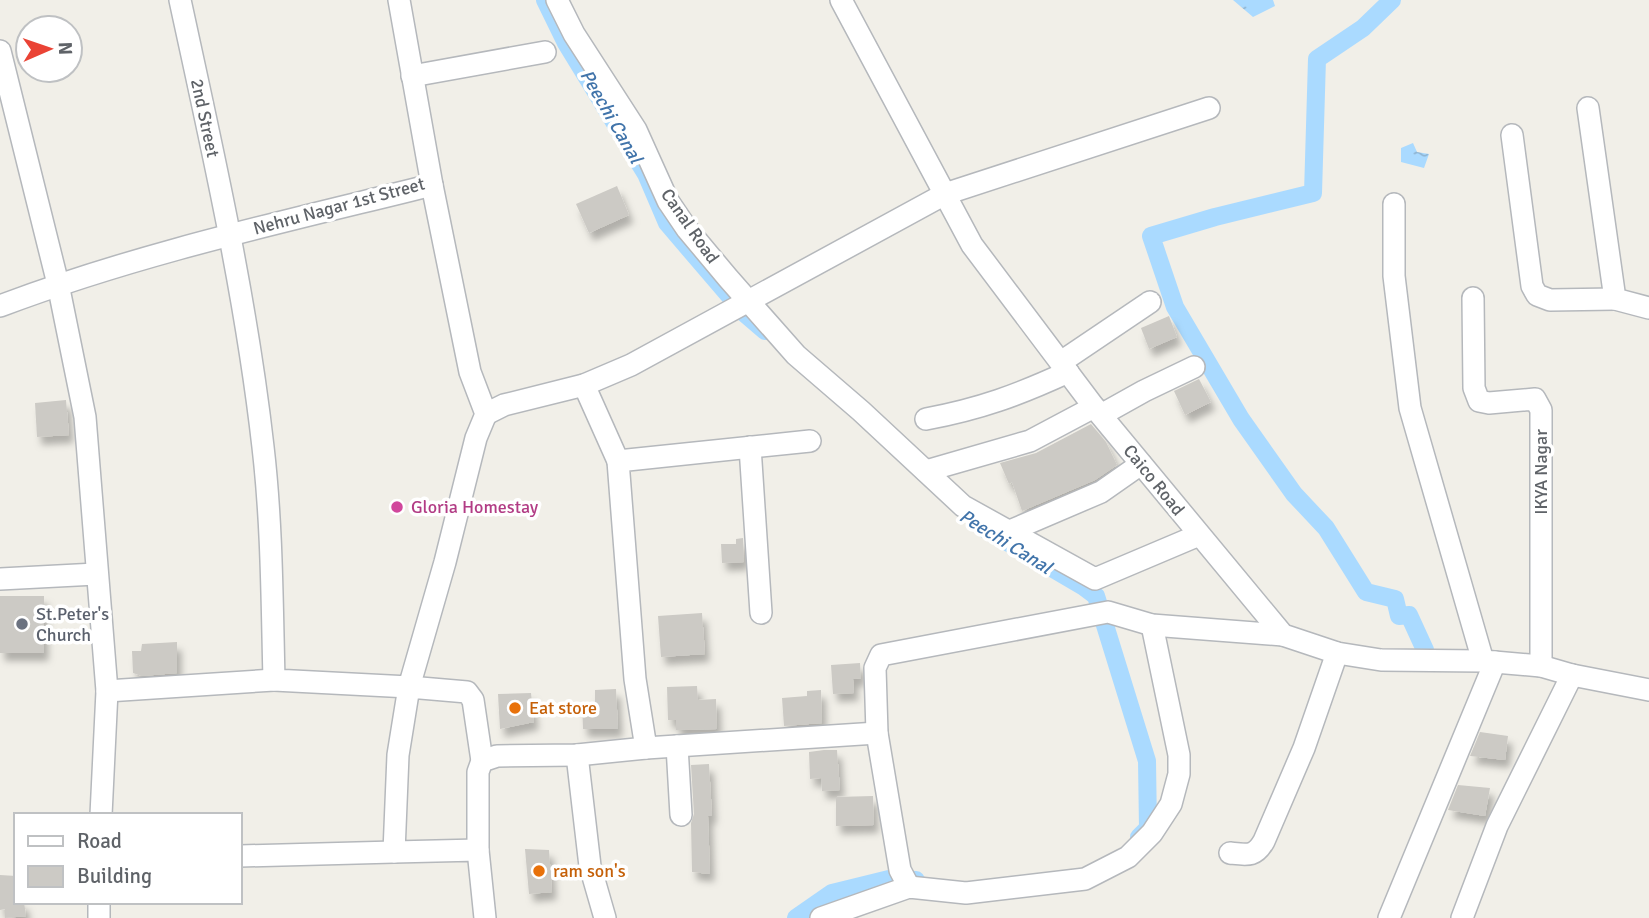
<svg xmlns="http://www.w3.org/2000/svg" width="1649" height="918" font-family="Signika,sans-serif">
<defs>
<pattern id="water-ripples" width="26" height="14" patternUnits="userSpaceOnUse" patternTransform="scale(1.75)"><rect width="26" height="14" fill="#aadaff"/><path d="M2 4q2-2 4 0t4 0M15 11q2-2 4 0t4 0" fill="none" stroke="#8eb4d2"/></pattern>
<filter id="shadow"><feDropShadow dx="4.5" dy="8" stdDeviation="3.5" flood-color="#0004"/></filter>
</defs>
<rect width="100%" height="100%" fill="#f1efe8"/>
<g fill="url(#water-ripples)">
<path d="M1233,0H1273L1275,6L1253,17Z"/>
<path d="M1413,143L1417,152L1429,154L1424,168L1401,162V148Z"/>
</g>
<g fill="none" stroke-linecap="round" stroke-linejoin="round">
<g stroke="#aadaff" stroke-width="18">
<path d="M545,0L566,43L646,174L667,223L744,313L765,331"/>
<path d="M1392,0L1363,28L1317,59L1313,193L1215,217L1151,236L1175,307L1241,419L1294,494L1326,528L1366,592L1395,599L1399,616L1409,615L1425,650"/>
<path d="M985,529L1084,587L1096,596L1147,761L1148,828L1139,837"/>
<path d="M796,918L832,893L889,879L916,880"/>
</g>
</g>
<g fill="#cccac5" filter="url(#shadow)">
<path d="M617,186L629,215L589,233L576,204Z"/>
<path d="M1169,316L1177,337L1149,349L1141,328Z"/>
<path d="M1199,379L1211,402L1185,415L1174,391Z"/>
<path d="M66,400L69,435L37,437L35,403Z"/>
<path d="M1091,424L1106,442L1117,465L1095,480L1022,511L1012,482L1009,484L1000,463L1036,453Z"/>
<path d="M743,538L744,562L722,563L721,544H736V539Z"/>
<rect x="0" y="596" width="44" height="57"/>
<path d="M702,613L705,654L661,657L658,616Z"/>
<path d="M177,642V673L142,676L133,673L132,651H141L142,644Z"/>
<path d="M860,663L861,678L853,679L854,693L833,694L831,665Z"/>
<path d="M697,686L698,700L716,699L717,729L676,730V720H668L667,687Z"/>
<path d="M616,689L618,729H583L582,702H595V690Z"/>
<path d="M821,690L822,723L784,726L782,698L807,696V691Z"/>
<path d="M531,693L534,722L500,729L498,694Z"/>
<path d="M1480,732L1508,736L1505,760L1470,756Z"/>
<path d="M824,750H837L840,790L822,791L821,778L810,779L809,752Z"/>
<path d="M709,764L712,816H708L710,874L692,872L691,823L694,814L691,765Z"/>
<path d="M1458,785L1490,788L1485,816L1448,810Z"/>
<path d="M873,796L874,825L836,826V797Z"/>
<path d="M525,849L549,850L552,892L529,894Z"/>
<path d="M0,875L16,876V902H24L26,916L5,918V909L0,910Z"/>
</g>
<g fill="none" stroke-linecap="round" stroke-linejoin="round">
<g stroke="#b5b8bc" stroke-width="24">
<g id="minor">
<path d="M180,0C212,148 246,296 263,447C272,524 272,602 274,680L409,687L445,562L476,438L486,414L470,372L432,185"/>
<path d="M557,0L574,34L636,130L668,201L687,229L728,278L796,355L861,411L963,506L1095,579L1199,535"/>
<path d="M841,0L972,245L1094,407L1283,635L1337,653L1381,660L1483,661L1541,666L1572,675L1649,690"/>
<path d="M0,51L58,284L85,417L107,691L101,815"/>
<path d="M412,76L545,52"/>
<path d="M1588,108L1615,299L1649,308"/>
<path d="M1512,135L1532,286L1537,295L1550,300L1615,299"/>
<path d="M1394,204V276L1410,408L1483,661"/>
<path d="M1473,298L1474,388L1479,401L1489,403L1535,399L1541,410V666"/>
<path d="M0,306C140,253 287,221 432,185L399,0"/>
<path d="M1061,362L1150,302"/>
<path d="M584,385L618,461"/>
<path d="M486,414L504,405L584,385L631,365L945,194L1209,108"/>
<path d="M1101,415L1144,391L1194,367"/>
<path d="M926,419C980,409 1018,395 1068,372"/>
<path d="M810,441L618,461L635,679L646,748L877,733"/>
<path d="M750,447L761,613"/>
<path d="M926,471L1030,441L1094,407"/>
<path d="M1010,531L1101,492L1141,464"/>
<path d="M0,579L96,574"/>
<path d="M107,691L274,680"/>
<path d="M677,746L681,815"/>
<path d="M577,755L590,866L605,918"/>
<path d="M482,761L473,700L467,692L409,687L398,755L394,852L478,850L485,918"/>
<path d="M478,850V772L482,761L497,756L577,755L646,748"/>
<path d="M1230,853C1248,855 1255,857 1264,841L1304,748L1337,653"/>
<path d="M240,856L394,852"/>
<path d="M909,887L900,870L877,733L875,668L881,655L1108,612L1152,625L1283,635"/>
<path d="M99,918V902"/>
<path d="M821,918L909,887L966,893L1085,879L1128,857L1152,833L1171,804L1179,774V755L1152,625"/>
<path d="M1389,918L1495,662"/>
<path d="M1462,918L1497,826L1572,675"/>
</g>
</g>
<use href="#minor" stroke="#fff" stroke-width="21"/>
</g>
<circle fill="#d1479c" stroke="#fff" stroke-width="2.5" cx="397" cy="507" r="7"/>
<circle fill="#6b7280" stroke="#fff" stroke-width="2.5" cx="22" cy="624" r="7"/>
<g fill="#e8710a" stroke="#fff" stroke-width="2.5">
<circle cx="515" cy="708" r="7"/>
<circle cx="539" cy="871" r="7"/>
</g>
<g text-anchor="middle" stroke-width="7" stroke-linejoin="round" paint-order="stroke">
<g font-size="18" fill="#5f6368" stroke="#fff">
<text transform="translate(205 118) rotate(78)" y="6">2nd Street</text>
<text transform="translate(339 206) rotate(-15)" y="6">Nehru Nagar 1st Street</text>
<text transform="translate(690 226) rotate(55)" y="6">Canal Road</text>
<text transform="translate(1541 472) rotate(-90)" y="6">IKYA Nagar</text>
<text transform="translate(1154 480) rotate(51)" y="6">Caico Road</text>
</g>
<g font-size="18" fill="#b23c85" stroke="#fff" text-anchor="start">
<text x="411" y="513">Gloria Homestay</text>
</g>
<g font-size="18" fill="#5b616d" stroke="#fff" text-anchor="start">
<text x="36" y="620">St.Peter's<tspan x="36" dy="21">Church</tspan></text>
</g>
<g font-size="18" fill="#c56008" stroke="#fff" text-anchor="start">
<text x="529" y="714">Eat store</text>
<text x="553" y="877">ram son's</text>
</g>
<g font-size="19" font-style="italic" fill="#4174aa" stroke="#fff">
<text transform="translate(612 116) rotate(60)" y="7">Peechi Canal</text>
<text transform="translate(1006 541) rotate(32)" y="7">Peechi Canal</text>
</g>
</g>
<rect x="14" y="813" width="228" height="91" fill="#ffffff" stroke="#bfc1c3" stroke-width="2"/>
<rect x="28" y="836" width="35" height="10" fill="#ffffff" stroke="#bfc1c3" stroke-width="2"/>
<text x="77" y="848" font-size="21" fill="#5f6368">Road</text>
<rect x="28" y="866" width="35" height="21" fill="#cccac5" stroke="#bfc1c3" stroke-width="2"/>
<text x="77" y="883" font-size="21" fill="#5f6368">Building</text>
<g transform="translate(49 49) rotate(88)"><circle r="33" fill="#ffffff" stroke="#bfc1c3" stroke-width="2"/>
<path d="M0-5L12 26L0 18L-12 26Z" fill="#ea4335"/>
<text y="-10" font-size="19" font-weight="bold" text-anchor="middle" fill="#5f6368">N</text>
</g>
</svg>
